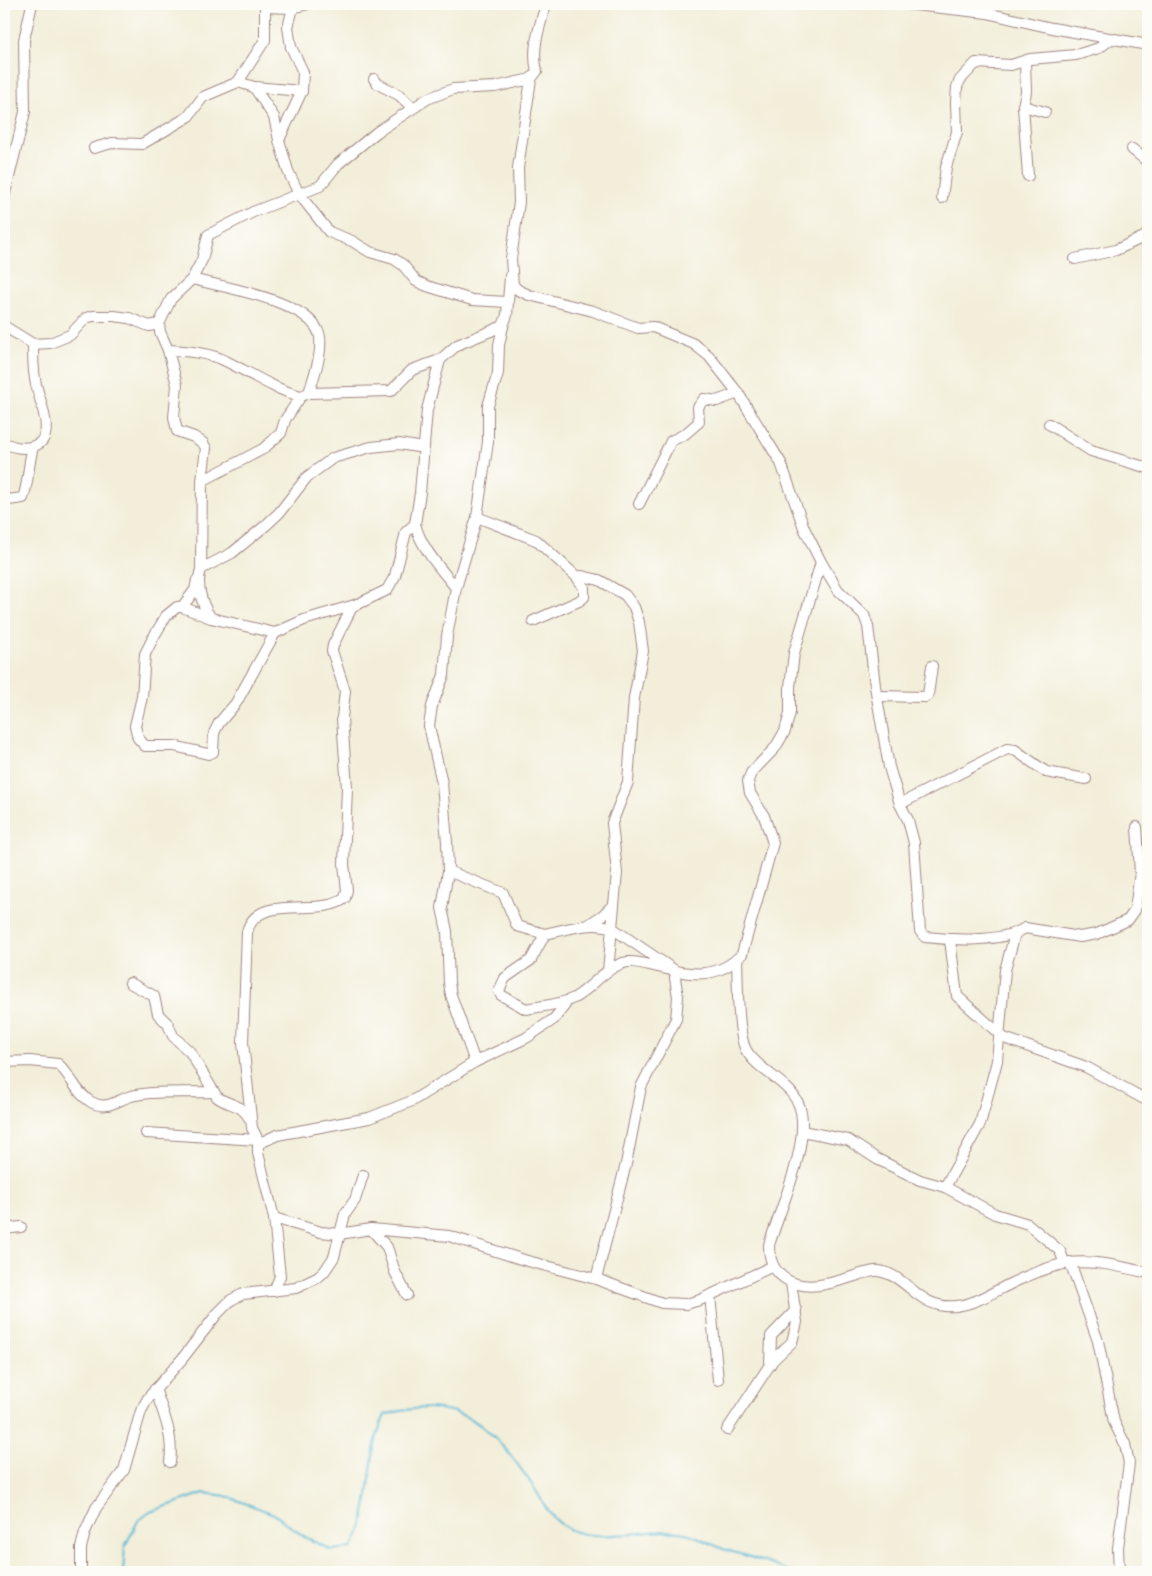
<svg xmlns="http://www.w3.org/2000/svg" width="1152" height="1576" font-family="Sriracha,sans-serif">
<rect width="100%" height="100%" fill="#fdfcf7"/>
<filter id="ink" filterUnits="userSpaceOnUse"><feTurbulence type="fractalNoise" baseFrequency=".02" numOctaves="2"/><feDisplacementMap in="SourceGraphic" scale="10" xChannelSelector="R" yChannelSelector="G"/><feConvolveMatrix kernelMatrix="1 2 1 2 8 2 1 2 1" color-interpolation-filters="sRGB"/></filter>
<filter id="wash" filterUnits="userSpaceOnUse"><feTurbulence type="fractalNoise" baseFrequency=".0096" numOctaves="4" result="noise"/><feDisplacementMap in="SourceGraphic" scale="20" xChannelSelector="R" yChannelSelector="G"/><feGaussianBlur stdDeviation="1.12" result="paint"/><feColorMatrix in="noise" values="0 0 0 0 0 0 0 0 0 0 0 0 0 0 0 0 0 1.4 0 .05"/><feComposite in="paint" operator="in"/></filter>
<g filter="url(#wash)">
<rect width="100%" height="100%" fill="#f2eed9"/>
<g fill="none" stroke-linecap="round" stroke-linejoin="round">
<path stroke="#58b8d6" stroke-width="2" d="M123,1572L125,1546L138,1521L150,1512L204,1493L226,1496L274,1514L303,1536L331,1550L352,1548C376,1507 364,1457 385,1415C463,1392 494,1429 535,1489C544,1503 547,1514 562,1525C593,1548 650,1525 685,1533C699,1536 710,1544 723,1549C747,1556 769,1562 791,1572"/>
</g>
</g>
<g filter="url(#ink)">
<g fill="none" stroke-linecap="round" stroke-linejoin="round">
<g stroke="#9e8682" stroke-width="12">
<g id="minor">
<path d="M294,4L288,27L291,47L303,72L302,91L279,140L288,171L299,194L329,232L352,241L370,252L394,259L403,265L416,281L427,286L472,300L507,302"/>
<path d="M546,4C540,26 531,48 537,71L531,79L518,168L519,202L511,259L513,285L518,290L529,295L593,311L638,328L653,327L694,344L709,356L738,393L781,463L804,528L821,562L838,590L864,615L868,626L875,686L889,767L900,804L908,820L914,843L920,931L925,937C951,940 1002,943 1025,928L1080,937L1097,934L1128,920L1135,910L1140,872L1137,827"/>
<path d="M906,4L987,13L1052,28L1148,45"/>
<path d="M1025,61L1026,92L1023,106L1028,176"/>
<path d="M374,79L378,84L399,95L413,108"/>
<path d="M238,82L254,87L302,91"/>
<path d="M254,87L274,117L279,140"/>
<path d="M1023,106L1045,112"/>
<path d="M94,148L112,143L142,144L188,117L203,97L238,82L265,40V7L292,8L308,4"/>
<path d="M1132,149L1148,162"/>
<path d="M4,197L25,112L24,40L32,4"/>
<path d="M942,198L946,167L957,132L956,102L957,87L960,80L976,63L1011,65L1030,59L1076,55L1099,48L1111,39"/>
<path d="M1075,259L1116,250L1148,235"/>
<path d="M510,276L507,315L503,326L457,345L440,360L427,410L420,493L415,524L406,532L395,576L387,590L358,604L304,620L275,633L211,618C201,604 196,584 201,569L202,481L206,448L203,443L194,437L177,431L174,417L177,385L168,350L160,332L159,324L171,299L192,279L202,260L208,235L253,212L320,186L338,164L377,132L427,99L453,89L495,87L531,79"/>
<path d="M192,279C222,287 314,301 320,337C322,356 314,375 309,393"/>
<path d="M4,326L33,344L50,343L70,335L86,318L93,316H114L129,318L149,326L159,324"/>
<path d="M168,350C186,351 202,352 219,358C247,370 271,389 301,396"/>
<path d="M1049,424L1091,451L1148,468"/>
<path d="M4,443C14,447 23,450 34,446C59,438 37,397 35,379C33,368 33,356 33,344"/>
<path d="M202,481L263,449L281,433L285,420L301,396L309,393L391,391L412,370L440,360"/>
<path d="M4,497L8,500L23,498C29,481 28,464 33,447"/>
<path d="M639,504L671,441L685,434L699,422L698,407L704,399L717,401L738,393"/>
<path d="M477,517L536,540L577,577L584,588V597L579,601L533,621"/>
<path d="M415,524C421,548 441,569 456,588L447,636L444,675L432,706L429,726L442,783L447,842L448,871L442,908L447,931L449,983L451,995L475,1062"/>
<path d="M201,569L232,553L265,526L279,513L307,477L333,458L371,447L399,444L424,448"/>
<path d="M577,577L582,576L599,580L625,595L634,607L639,622L643,651L634,698L628,782L612,823L617,873L608,971"/>
<path d="M456,588L477,517L488,442V406L498,373L499,345L503,326"/>
<path d="M182,607L195,590L197,580"/>
<path d="M211,618L182,607H177L166,616L153,638L145,654L142,697L135,726L138,738L145,746H174L208,754L213,752L214,733L219,723L236,703L275,633"/>
<path d="M878,696L925,697L928,695L932,666"/>
<path d="M900,804L1007,749L1015,750L1046,772L1086,779"/>
<path d="M448,871L503,893L517,926L545,934"/>
<path d="M588,925L603,915L614,904"/>
<path d="M950,940L957,996L1004,1038L1086,1067L1148,1101"/>
<path d="M737,959C738,981 737,1033 746,1050C758,1072 796,1084 801,1112C808,1149 780,1209 769,1245C769,1259 773,1270 784,1278C806,1294 838,1281 861,1274C867,1273 874,1270 879,1271C909,1276 918,1310 956,1306C976,1304 995,1291 1012,1283C1029,1275 1051,1265 1070,1263C1095,1260 1123,1267 1148,1273"/>
<path d="M677,972L612,928C592,920 565,930 545,934L531,960L505,978L499,991L501,995L526,1009C541,1006 560,1005 574,998C592,988 607,965 628,962C637,961 648,965 658,967C689,975 718,980 742,954L773,843L764,816L750,793L748,781L751,773L775,748L785,731L790,713V687L794,653L821,562"/>
<path d="M130,983L154,996L158,1014L168,1024L173,1036L190,1052L217,1097C231,1107 240,1102 250,1119"/>
<path d="M4,1062L30,1061L58,1064C71,1075 74,1091 91,1102C106,1110 115,1102 128,1097C147,1090 191,1093 214,1092"/>
<path d="M802,1131L848,1140L877,1159L920,1180L945,1187L995,1214L1028,1224L1060,1251L1065,1264"/>
<path d="M146,1133L258,1140"/>
<path d="M258,1144L277,1135L369,1118L412,1101L475,1062L526,1038L554,1019L565,1005"/>
<path d="M945,1187L980,1124L997,1061L1005,970L1015,934"/>
<path d="M274,1218L321,1232L339,1234L371,1229L449,1236L524,1260L596,1279L662,1303L686,1304L700,1300L773,1266"/>
<path d="M4,1229L21,1227"/>
<path d="M371,1229L387,1247L395,1272L407,1295"/>
<path d="M1070,1262L1098,1341L1114,1422L1125,1444L1129,1463L1118,1548L1119,1572"/>
<path d="M596,1279L626,1164L641,1087L676,1019L678,997L675,978L677,972"/>
<path d="M274,1291L280,1276L274,1218L258,1153V1140L252,1128L243,1042L247,932C257,891 321,919 345,898L347,890L344,864L347,788L342,718L345,691L332,651L333,645L351,609L357,604"/>
<path d="M710,1295L718,1380"/>
<path d="M770,1365L771,1336L796,1310"/>
<path d="M155,1389C163,1412 174,1436 170,1462"/>
<path d="M727,1430L773,1360L792,1342L797,1322L791,1283"/>
<path d="M81,1572V1548L85,1532L96,1508L124,1470L141,1411L148,1398L182,1359L217,1314L231,1300L243,1294L296,1288L317,1278L324,1272L334,1257L345,1214L355,1200L363,1175"/>
</g>
</g>
<use href="#minor" stroke="#fff" stroke-width="10"/>
</g>
</g>
<rect width="1152" height="1576" fill="none" stroke="#fdfcf7" stroke-width="20"/>
</svg>
